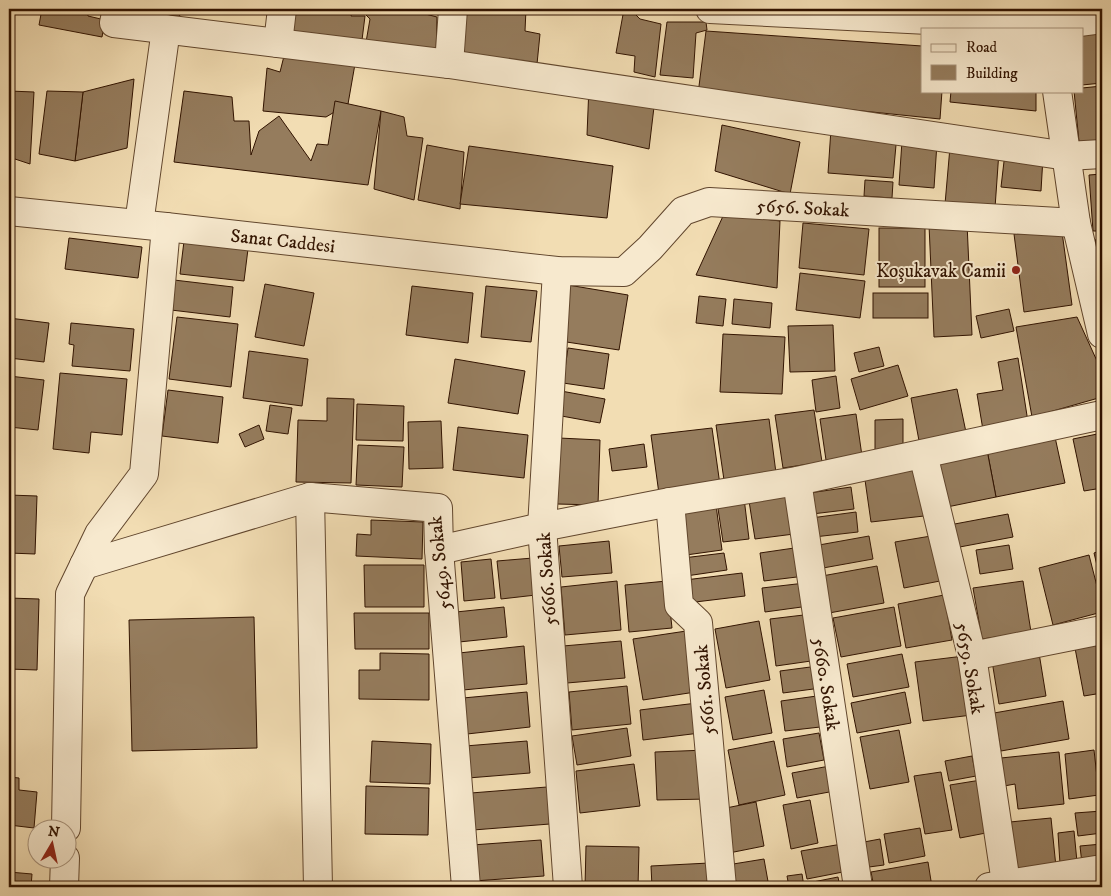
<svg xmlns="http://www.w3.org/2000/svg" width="1111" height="896" font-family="'IM FELL DW Pica',serif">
<rect width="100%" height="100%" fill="#f2ddb3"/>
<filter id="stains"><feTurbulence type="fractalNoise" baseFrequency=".004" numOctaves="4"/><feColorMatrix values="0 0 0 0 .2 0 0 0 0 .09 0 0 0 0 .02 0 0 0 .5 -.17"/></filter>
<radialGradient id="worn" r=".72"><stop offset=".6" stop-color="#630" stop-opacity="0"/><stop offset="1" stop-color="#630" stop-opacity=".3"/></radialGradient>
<g fill="#957c5d" stroke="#311300">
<path d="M42,9H87L88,16L105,20L102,37L39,25Z"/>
<path d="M124,9H181L178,24L123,14Z"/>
<path d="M290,9H353L351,16H365L361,48L285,38Z"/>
<path d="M362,9H406L437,17L436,58L365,48L370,19L361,10Z"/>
<path d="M461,9H526L525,31L540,34L537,64L457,59Z"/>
<path d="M624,9H630L640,19L661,24L655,77L634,72L635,56L616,53Z"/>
<path d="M667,22H706L707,30L696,33L693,78L660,75Z"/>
<path d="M1102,26V83L1082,85V29Z"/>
<path d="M706,31L922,46V91H942L940,119L698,94Z"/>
<path d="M284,56L355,64L348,104L326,117L263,111L267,68L280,72Z"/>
<path d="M134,79L127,148L75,161L83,92Z"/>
<path d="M589,86L654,107L649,149L587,135Z"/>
<path d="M1102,86V150L1080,152L1074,91H1082V88Z"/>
<path d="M9,91L34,92L30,164L9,157Z"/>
<path d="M47,91L83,92L75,161L39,154Z"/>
<path d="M184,91L232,97L234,121H249L251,155L259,131L279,116L311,161L317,144L328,145L335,101L381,111L368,185L174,162Z"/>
<path d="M951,91H1036V111L950,102Z"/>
<path d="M381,111L404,117L407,136L423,138L414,200L374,189Z"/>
<path d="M722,125L800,142L790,194L715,171Z"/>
<path d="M831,129L897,134L893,178L828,173Z"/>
<path d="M902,141L937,143L934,188L899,185Z"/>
<path d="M427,145L464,152L460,209L418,200Z"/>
<path d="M469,146L613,166L607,218L460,204Z"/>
<path d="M950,147L999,151L995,208L945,204Z"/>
<path d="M1005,153L1043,157L1041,191L1001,187Z"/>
<path d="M1102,174V231H1093L1089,175Z"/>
<path d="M865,180L893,182L892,198L864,196Z"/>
<path d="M724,214L780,221L777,288L696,275Z"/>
<path d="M803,223L869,229L864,275L799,268Z"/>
<path d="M967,223L972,335L934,337L929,225Z"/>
<rect x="879" y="228" width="46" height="59"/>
<path d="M1062,232L1072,305L1024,312L1014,234Z"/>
<path d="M185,233L249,241L244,281L180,274Z"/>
<path d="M69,238L142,247L138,278L65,269Z"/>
<path d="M1102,239V288L1095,240Z"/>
<path d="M800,273L865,281L860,318L796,310Z"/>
<path d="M174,280L233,287L230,317L171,310Z"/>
<path d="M265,284L314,293L304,346L255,337Z"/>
<path d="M568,285L628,295L619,350L560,341Z"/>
<path d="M412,286L473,293L468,343L406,335Z"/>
<path d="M486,286L537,291L531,342L481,337Z"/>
<rect x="873" y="293" width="55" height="25"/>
<path d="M699,296L726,299L723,326L696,323Z"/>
<path d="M734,299L772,303L770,328L732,324Z"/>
<path d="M1009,309L1014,331L981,338L976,316Z"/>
<path d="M177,317L238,324L231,387L169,379Z"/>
<path d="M1077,317L1102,372V397L1032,417L1016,327Z"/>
<path d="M9,318L49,323L44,362L9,358Z"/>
<path d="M71,323L134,329L130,371L72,366L74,345L69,344Z"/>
<path d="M833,325L835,371L790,372L788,326Z"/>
<path d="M723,334L785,337L782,394L720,392Z"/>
<path d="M879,347L884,366L859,372L854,353Z"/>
<path d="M568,348L609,354L604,389L563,383Z"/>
<path d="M249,351L308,359L302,406L243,398Z"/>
<path d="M1018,358L1028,422L983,430L977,394L1003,390L998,362Z"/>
<path d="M455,359L525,371L518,414L448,403Z"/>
<path d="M898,365L908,396L860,410L851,379Z"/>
<path d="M60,373L127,379L122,435L91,432L89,453L53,449Z"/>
<path d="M9,376L44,380L38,430L9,427Z"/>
<path d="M836,376L840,408L816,412L812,380Z"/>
<path d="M957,389L967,437L920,446L911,398Z"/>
<path d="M168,390L223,397L218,443L162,436Z"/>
<path d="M561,391L605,399L600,423L556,415Z"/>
<path d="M327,398L354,399L351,483L296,482L298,420L327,421Z"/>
<path d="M357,404L404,406L403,441L356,440Z"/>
<path d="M270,405L292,408L288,434L266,431Z"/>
<path d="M814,410L822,462L783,468L775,415Z"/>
<path d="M856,414L862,456L826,460L820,419Z"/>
<path d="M769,419L776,473L724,480L716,425Z"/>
<path d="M903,419V451L875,452V420Z"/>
<path d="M441,421L443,468L409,469L408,422Z"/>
<path d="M259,425L264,439L245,447L239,434Z"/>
<path d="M458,427L528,435L524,478L453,470Z"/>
<path d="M712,428L720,485L659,494L651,435Z"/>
<path d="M1102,433V488L1084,491L1073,439Z"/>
<path d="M1055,437L1065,483L996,497L987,450Z"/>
<path d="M559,438L600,440L598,505L557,504Z"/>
<path d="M644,444L647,467L612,471L609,449Z"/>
<path d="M358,445L404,447L402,487L356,485Z"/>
<path d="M987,450L996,497L947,507L938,460Z"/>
<path d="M917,466L924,516L871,522L864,473Z"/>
<path d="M851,487L854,509L812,514L809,493Z"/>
<path d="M9,495L37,496L35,554L9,553Z"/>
<path d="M788,496L794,534L755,539L749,501Z"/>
<path d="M744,498L749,539L723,542L717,502Z"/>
<path d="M716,505L722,550L686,555L680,510Z"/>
<path d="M856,512L858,532L814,537L811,518Z"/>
<path d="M1008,514L1013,537L949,549L944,526Z"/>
<path d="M371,520L423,522L422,559L356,556L357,534L371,535Z"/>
<path d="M869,536L873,559L823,568L819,545Z"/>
<path d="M931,536L940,581L904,588L895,542Z"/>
<path d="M609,541L612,573L562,577L559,546Z"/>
<path d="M1009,545L1013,569L980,574L976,550Z"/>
<path d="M801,547L805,576L764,581L760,553Z"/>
<path d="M1102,550V586L1094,553Z"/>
<path d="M724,553L727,570L686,576L683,558Z"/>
<path d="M1089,555L1102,606V612L1053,625L1039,568Z"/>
<path d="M533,558L536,595L501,599L497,561Z"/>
<path d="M491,559L495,598L464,601L461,562Z"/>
<path d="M364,565H424V607H365Z"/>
<path d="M877,566L884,603L829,613L822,576Z"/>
<path d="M742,573L745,596L687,603L685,580Z"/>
<path d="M617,581L621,630L565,635L561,587Z"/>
<path d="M667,581L672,628L629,632L625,585Z"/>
<path d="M1023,581L1031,632L982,639L973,588Z"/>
<path d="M805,583L809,606L765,612L762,588Z"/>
<path d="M944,595L952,640L906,648L898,604Z"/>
<path d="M9,598L39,599L37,670L9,669Z"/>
<path d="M504,607L507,637L459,642L456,612Z"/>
<path d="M894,607L901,646L841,657L833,618Z"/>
<path d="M354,613H429V649H355Z"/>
<path d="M812,614L818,660L776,666L770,619Z"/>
<path d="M254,617L257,748L132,751L129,620Z"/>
<path d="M759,621L770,680L726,688L715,629Z"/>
<path d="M693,630L702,691L643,700L633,639Z"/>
<path d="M621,641L625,678L567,683L563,646Z"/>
<path d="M1102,643V693L1084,696L1075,648Z"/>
<path d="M524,646L527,684L463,690L459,653Z"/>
<path d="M380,653L429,654V700L359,699V670H380Z"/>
<path d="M1039,653L1046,696L999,704L992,661Z"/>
<path d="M902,654L909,687L853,697L847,664Z"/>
<path d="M964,656L972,715L923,721L915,662Z"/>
<path d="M818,666L821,688L783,693L780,671Z"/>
<path d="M627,686L631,724L572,730L569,692Z"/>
<path d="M764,690L772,733L733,740L725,697Z"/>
<path d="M527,692L530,727L467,734L463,698Z"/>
<path d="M905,692L911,723L857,733L851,703Z"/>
<path d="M824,695L829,726L785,731L781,701Z"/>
<path d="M1063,701L1069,739L1001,751L994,713Z"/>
<path d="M697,703L700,733L643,740L640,710Z"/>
<path d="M627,728L631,756L577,765L572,736Z"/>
<path d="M899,730L909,782L870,789L860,737Z"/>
<path d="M819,733L824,760L787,767L783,739Z"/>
<path d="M372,741L431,744L430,784L370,782Z"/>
<path d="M527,741L530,773L468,778L465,746Z"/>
<path d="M774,741L785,795L739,805L728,750Z"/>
<path d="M707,750L709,799L657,800L655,752Z"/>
<path d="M1094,750L1099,795L1069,799L1065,754Z"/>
<path d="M1059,752L1064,804L1018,809L1015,784L1004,786L1001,758Z"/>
<path d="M972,756L976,776L949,781L945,761Z"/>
<path d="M634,764L640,806L580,813L576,771Z"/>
<path d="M835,765L840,790L797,798L792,773Z"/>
<path d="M941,772L952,830L925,834L914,776Z"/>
<path d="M9,777L19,778V790L37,792L34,828L9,825Z"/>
<path d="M981,780L991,832L960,838L950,785Z"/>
<path d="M366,786L429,788L428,835L365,834Z"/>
<path d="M547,787L550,824L473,830L471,793Z"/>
<path d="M810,800L818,843L791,849L783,805Z"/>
<path d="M756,802L764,846L729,853L721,809Z"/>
<path d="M1102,811V833L1078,836L1075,813Z"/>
<path d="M1051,818L1056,867L1016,871L1010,822Z"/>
<path d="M920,828L925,856L889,863L884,834Z"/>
<path d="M1074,831L1077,862L1060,864L1058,833Z"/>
<path d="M880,839L884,865L869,867L864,842Z"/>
<path d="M541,840L544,876L474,881L472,845Z"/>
<path d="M842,844L848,871L807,879L801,851Z"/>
<path d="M1102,844V862L1082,864L1080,846Z"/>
<path d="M586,846L639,847L638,887H585Z"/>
<path d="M764,859L769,887H731L727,865Z"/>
<path d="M928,862L932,887H874L871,872Z"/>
<path d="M709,863L710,887H652L651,866Z"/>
<path d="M9,872L32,874L31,887H9Z"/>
<path d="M802,874L804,887H789L787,876Z"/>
<path d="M838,877L840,887H808V883Z"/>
<path d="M543,883L544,887H485Z"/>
</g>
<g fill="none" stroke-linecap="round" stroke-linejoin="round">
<g stroke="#61462d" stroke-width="30">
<g id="minor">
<path d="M117,9L114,23L449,64L1067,156L1102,154"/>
<path d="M710,9L1048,26V29"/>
<path d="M1046,9L1048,26L1102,19"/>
<path d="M278,43L282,9"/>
<path d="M449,64L453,9"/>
<path d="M1057,91L1076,223L1102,334"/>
<path d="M9,211L166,227L557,271L624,272L650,248L683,211L709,202L1076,223"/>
<path d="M139,224L166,29"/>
<path d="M557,271L542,527L568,887"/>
<path d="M923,454L972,656L1006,883"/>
<path d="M797,481L858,887"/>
<path d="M310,497L318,887"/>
<path d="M670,502L679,605L698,623L722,887"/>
<path d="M439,550L542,527L670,502L797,481L1102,415"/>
<path d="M84,565L310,497L438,508L439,550L466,887"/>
<path d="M972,656L1102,630"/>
<path d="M66,828L70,594L99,534L144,474L166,227"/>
<path d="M64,887L65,858"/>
<path d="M989,887L1102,869"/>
</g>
</g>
<use href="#minor" stroke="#f7e9ce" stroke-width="28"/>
</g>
<circle fill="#8f2418" stroke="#f7e9ce" stroke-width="2" cx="1016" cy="270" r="5"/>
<g text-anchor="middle" stroke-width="4" stroke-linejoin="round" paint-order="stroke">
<g font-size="19" fill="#311300" stroke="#f7e9ce">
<text transform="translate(803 207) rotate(3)" y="7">5656. Sokak</text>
<text transform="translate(283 240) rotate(6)" y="7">Sanat Caddesi</text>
<text transform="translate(439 563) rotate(-96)" y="7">5649. Sokak</text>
<text transform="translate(546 579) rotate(-94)" y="7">5666. Sokak</text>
<text transform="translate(971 668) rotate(80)" y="7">5659. Sokak</text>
<text transform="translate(827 684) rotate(81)" y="7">5660. Sokak</text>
<text transform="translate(704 690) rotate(-95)" y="7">5661. Sokak</text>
</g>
<g font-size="19" fill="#311300" stroke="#f7e9ce" text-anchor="end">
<text x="1006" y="277">Koşukavak Camii</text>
</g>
</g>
<rect width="1111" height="896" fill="none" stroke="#f2ddb3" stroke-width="30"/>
<rect x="10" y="10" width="1091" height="876" fill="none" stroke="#311300" stroke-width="2.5"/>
<rect x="15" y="15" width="1081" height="866" fill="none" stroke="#311300"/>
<rect x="921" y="28" width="162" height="65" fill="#f7e9ce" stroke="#a8937c"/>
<rect x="931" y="44" width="25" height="8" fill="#f7e9ce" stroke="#a8937c"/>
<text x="966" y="52" font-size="15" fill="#311300">Road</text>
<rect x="931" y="65" width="25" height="15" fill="#957c5d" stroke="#a8937c"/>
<text x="966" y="78" font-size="15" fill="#311300">Building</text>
<g transform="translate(52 844) rotate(9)"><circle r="24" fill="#f7e9ce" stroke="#a8937c"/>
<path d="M0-4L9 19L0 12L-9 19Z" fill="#8f2418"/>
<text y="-8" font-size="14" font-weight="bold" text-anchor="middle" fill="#311300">N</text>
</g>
<rect width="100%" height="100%" filter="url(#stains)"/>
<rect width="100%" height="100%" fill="url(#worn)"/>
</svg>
